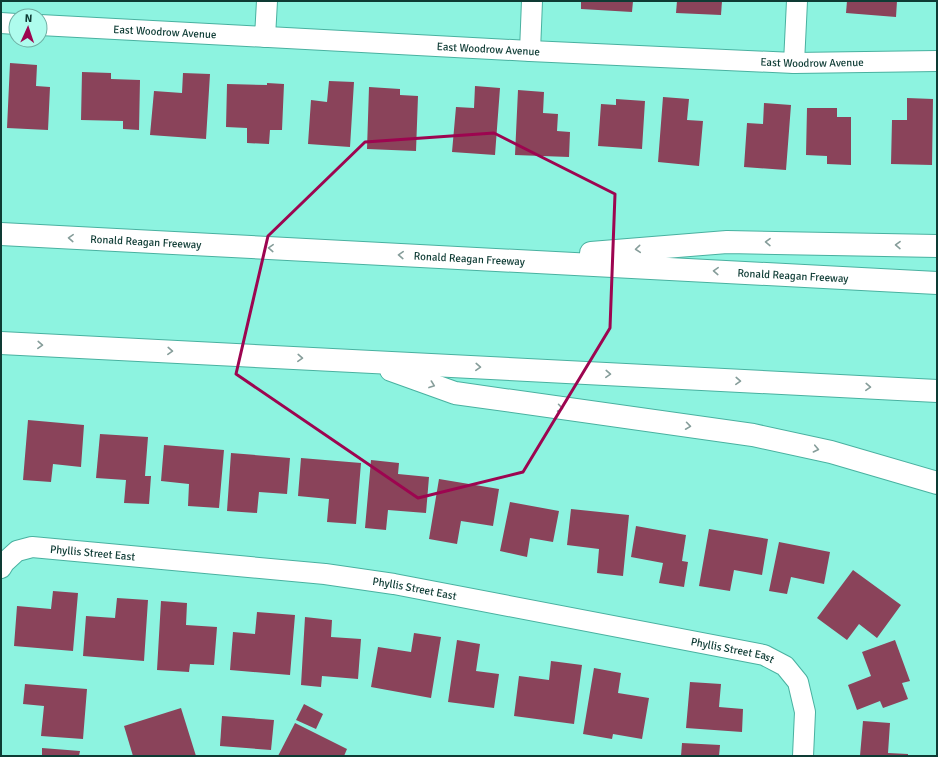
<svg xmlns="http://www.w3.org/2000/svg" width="938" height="757" font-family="Signika,sans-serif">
<rect width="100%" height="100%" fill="#8df3e0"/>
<g fill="#8a435a">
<path d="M581,1H633L632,12L581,9Z"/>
<path d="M677,1H722L721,15L676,13Z"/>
<path d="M847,1H897L896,17L846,13Z"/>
<path d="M10,63L37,65L36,86L50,87L48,130L7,128Z"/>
<path d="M82,72L111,73V79L140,80L139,130L123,129V121L81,120Z"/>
<path d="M183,73L210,74L206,139L150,135L154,91L182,93Z"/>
<path d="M329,81L354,82L350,147L308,144L311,100L327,102Z"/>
<path d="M267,83L284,84L282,130H270L269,144L247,143V128L226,127L227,84L267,85Z"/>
<path d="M475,86L500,88L495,155L452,152L456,107L474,108Z"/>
<path d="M369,87L400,89V95L418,96L416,151L367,149Z"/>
<path d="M518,90L544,92L543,113L558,114L557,131L570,132L569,157L515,155Z"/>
<path d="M663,97L689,99L687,120L703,121L699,166L658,162Z"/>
<path d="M907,98L933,99L932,165L891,164L892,120H907Z"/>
<path d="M616,99L645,101L642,149L598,146L601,104L616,105Z"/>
<path d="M764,103L791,105L786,170L744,167L747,123L763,124Z"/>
<path d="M807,108H837V117H851V165L827,164V156L806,155Z"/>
<path d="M28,420L84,425L81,467L53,464L51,482L23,480Z"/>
<path d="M100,434L148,437L145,476H151L149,504L124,503L126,480L96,478Z"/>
<path d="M164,445L224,450L219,508L188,506L189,484L161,481Z"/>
<path d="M231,453L290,458L287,494L259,492L257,513L227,511Z"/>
<path d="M301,458L361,463L356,524L327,522L329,499L298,496Z"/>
<path d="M371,460L399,463L398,474L429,477L426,513L388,510L386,530L365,528Z"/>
<path d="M439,479L499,489L493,526L461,521L457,544L429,539Z"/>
<path d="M510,502L559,511L553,542L530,538L527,557L500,551Z"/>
<path d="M571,509L629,515L623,576L597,573L599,549L567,545Z"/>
<path d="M636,526L686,535L682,561L688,562L684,587L659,583L663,563L631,557Z"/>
<path d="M709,529L768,539L762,575L734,570L730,591L699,586Z"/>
<path d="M779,542L830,552L824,584L791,577L787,594L769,591Z"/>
<path d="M853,570L901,605L877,638L859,624L847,640L817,618Z"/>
<path d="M53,591L78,593L73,651L14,646L17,606L51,609Z"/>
<path d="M117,598L148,600L144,661L83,656L86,616L115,618Z"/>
<path d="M161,601L187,603L186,625L217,627L214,665L190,664L189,672L157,670Z"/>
<path d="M257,612L295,615L290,675L230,670L233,632L255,634Z"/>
<path d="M305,617L332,620L331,637L361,639L358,679L322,676L321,687L301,685Z"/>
<path d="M414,633L441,637L431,698L371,687L378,647L411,652Z"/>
<path d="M457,640L480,644L476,671L499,674L494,708L448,702Z"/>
<path d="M895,640L910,681L902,683L908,699L883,708L880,701L857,710L848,685L871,676L862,652Z"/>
<path d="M551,661L582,665L574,724L514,716L519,676L549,680Z"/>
<path d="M594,668L621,673L618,693L649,698L642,739L613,734L612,739L583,734Z"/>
<path d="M690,682L721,684L719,707L743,709L742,732L686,728Z"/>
<path d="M25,684L87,689L83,739L41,736L44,706L23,704Z"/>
<path d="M304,704L323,714L316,729L296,720Z"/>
<path d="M181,708L196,756H133L124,726Z"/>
<path d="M222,716L274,720L271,750L220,746Z"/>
<path d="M863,721L890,723L888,753L908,754V756H860Z"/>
<path d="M295,723L347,749L344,756H278Z"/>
<path d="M682,743L720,745L719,756H681Z"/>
<path d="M42,748L80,751L79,756H42Z"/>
</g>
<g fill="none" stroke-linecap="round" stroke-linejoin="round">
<g stroke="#49b1a0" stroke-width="22">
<g id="minor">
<path d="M1,23L16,24"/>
<path id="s1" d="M40,25L530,51L794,63L937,61"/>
<path d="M265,37L267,1"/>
<path d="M530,51L532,1"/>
<path d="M794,63L797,1"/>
<path id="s2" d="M1,568L4,563L17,551L32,547L325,574L394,584L764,655L785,666L798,682L805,712L803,756"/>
</g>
</g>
<g stroke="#49b1a0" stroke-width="24">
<g id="motorway">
<path id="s3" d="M1,234L937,283"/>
<path d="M591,253L727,242L937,246"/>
<path d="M1,343L937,391"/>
<path d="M391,370L455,393L753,435L831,452L937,483"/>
</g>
</g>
<use href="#minor" stroke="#fff" stroke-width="20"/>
<use href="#motorway" stroke="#fff" stroke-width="22"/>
</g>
<defs><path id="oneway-chevron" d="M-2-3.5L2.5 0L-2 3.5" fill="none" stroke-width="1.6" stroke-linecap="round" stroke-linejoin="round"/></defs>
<g stroke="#869d9a">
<use href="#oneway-chevron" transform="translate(71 238) rotate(-177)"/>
<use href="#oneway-chevron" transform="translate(768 242) rotate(-179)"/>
<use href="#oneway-chevron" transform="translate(898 245) rotate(-179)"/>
<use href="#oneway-chevron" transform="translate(271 248) rotate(-177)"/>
<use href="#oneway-chevron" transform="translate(638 249) rotate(175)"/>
<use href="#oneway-chevron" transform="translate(401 255) rotate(-177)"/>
<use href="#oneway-chevron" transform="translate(716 271) rotate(-177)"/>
<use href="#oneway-chevron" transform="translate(40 345) rotate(3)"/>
<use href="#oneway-chevron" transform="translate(170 351) rotate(3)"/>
<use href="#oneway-chevron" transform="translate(300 358) rotate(3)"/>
<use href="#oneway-chevron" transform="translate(478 367) rotate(3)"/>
<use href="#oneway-chevron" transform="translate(608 374) rotate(3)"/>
<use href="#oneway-chevron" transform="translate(738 381) rotate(3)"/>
<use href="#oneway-chevron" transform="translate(432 385) rotate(20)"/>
<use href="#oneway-chevron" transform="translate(868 387) rotate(3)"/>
<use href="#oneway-chevron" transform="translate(560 408) rotate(8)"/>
<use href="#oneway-chevron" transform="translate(688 426) rotate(8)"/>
<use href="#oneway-chevron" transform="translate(816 449) rotate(12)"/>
</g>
<path fill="none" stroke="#9d0550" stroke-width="3" stroke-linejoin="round" d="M494,133L615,194L610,328L523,472L418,498L236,374L268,236L365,142Z"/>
<g text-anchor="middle" stroke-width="4" stroke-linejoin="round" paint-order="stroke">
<g font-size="11" fill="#0e3b34" stroke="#aefced">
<text dy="4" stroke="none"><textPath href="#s1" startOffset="125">East Woodrow Avenue</textPath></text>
<text dy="4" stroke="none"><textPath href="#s1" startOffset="449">East Woodrow Avenue</textPath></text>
<text dy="4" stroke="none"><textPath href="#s1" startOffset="773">East Woodrow Avenue</textPath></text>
<text dy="4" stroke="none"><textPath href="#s3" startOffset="145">Ronald Reagan Freeway</textPath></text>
<text dy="4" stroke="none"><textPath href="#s3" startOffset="469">Ronald Reagan Freeway</textPath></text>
<text dy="4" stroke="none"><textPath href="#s3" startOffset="793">Ronald Reagan Freeway</textPath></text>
<text dy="4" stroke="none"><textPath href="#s2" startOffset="100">Phyllis Street East</textPath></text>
<text dy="4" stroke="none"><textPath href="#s2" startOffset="424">Phyllis Street East</textPath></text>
<text dy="4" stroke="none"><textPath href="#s2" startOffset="748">Phyllis Street East</textPath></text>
</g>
</g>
<rect width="938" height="757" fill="none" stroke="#0e3b34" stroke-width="4"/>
<g transform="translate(28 28) rotate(3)"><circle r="19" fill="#aefced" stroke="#6eafa3"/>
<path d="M0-3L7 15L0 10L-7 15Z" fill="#9d0550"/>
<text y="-6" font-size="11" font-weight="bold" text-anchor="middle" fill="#0e3b34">N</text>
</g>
</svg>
